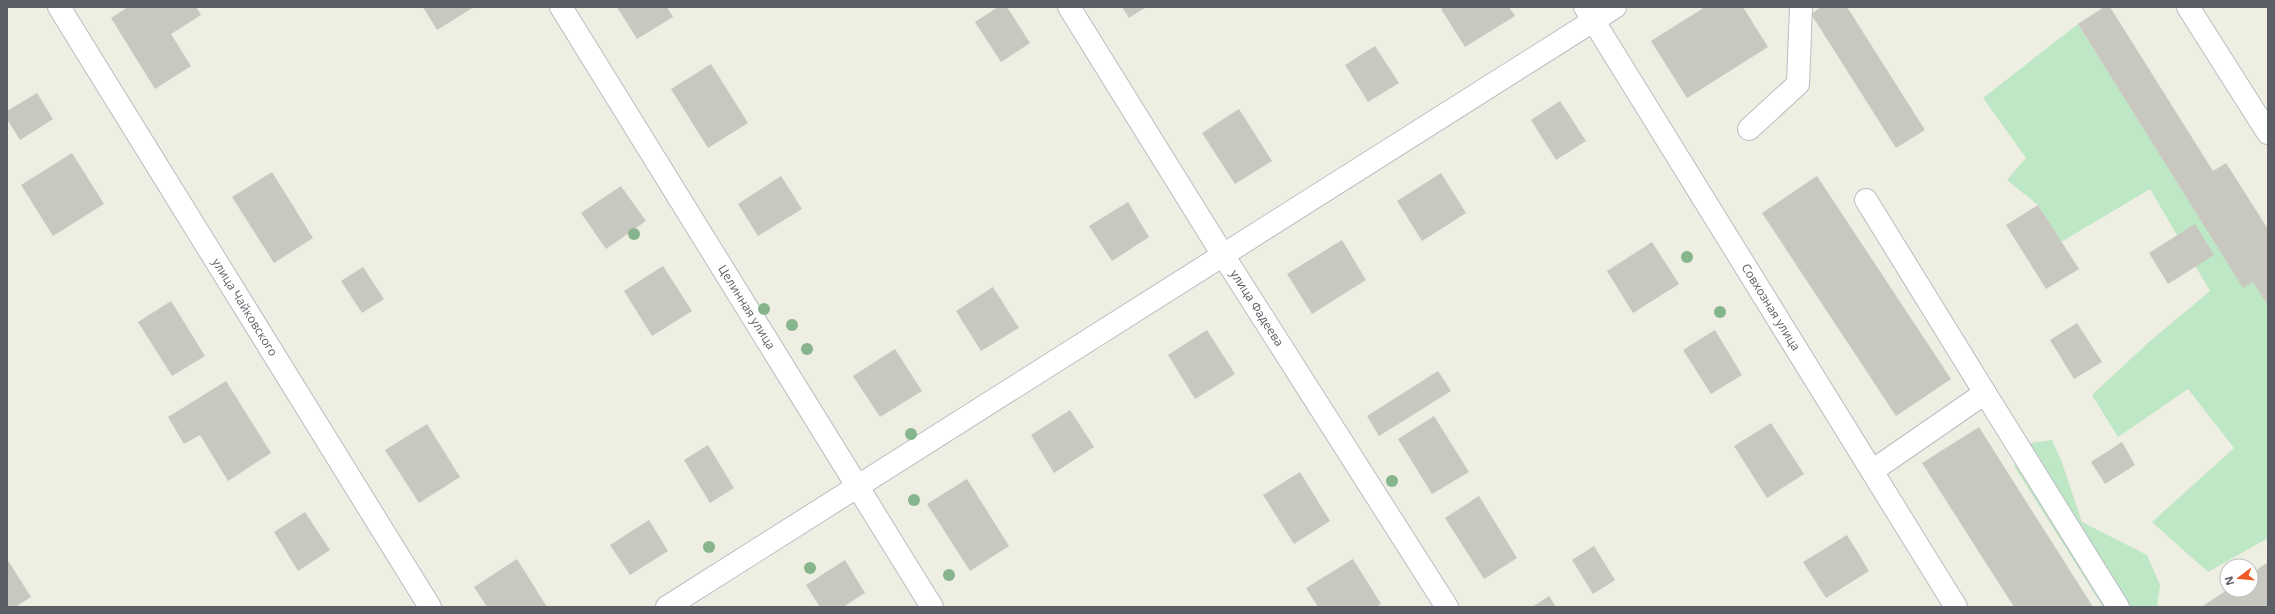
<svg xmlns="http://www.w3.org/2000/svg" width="2275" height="614" font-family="'Open Sans',sans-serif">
<rect width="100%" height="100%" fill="#eeeee3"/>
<g fill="#bee7c5">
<path d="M2078,24L2243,287L2253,282L2268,306V538L2208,572L2152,522L2234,448L2188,389L2118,437L2092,395L2149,342L2210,291L2150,189L2061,242L2038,205L2007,180L2026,158L1983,98Z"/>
<path d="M2052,440L2061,460L2082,522L2147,555L2160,585L2157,607H2103L2014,466L2031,443Z"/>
</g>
<g fill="#c9c8c0">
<path d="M128,7H196L201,15L171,34L191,66L155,89L111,18Z"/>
<path d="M423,7H474L437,30Z"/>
<path d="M617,7H667L673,17L637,39Z"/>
<path d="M998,7H1007L1030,43L1001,62L975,22Z"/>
<path d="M1122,7H1146L1129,18Z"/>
<path d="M1445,7H1509L1515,16L1465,47L1441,9Z"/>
<path d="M1705,7H1743L1768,47L1687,98L1651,41Z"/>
<path d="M1821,7H1847L1925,130L1896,148L1811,14Z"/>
<path d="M2104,7H2110L2213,171L2226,163L2268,229V306L2253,282L2243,288L2078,24Z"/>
<path d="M1375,46L1399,83L1368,102L1345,65Z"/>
<path d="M711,64L748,123L708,148L671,89Z"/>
<path d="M37,93L53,119L20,140L7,119V111Z"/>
<path d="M1560,101L1586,141L1556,160L1531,120Z"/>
<path d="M1239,109L1272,161L1235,184L1202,133Z"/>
<path d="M72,153L104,204L53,236L21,185Z"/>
<path d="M272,172L313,238L274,263L232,197Z"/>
<path d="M1441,173L1466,213L1422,241L1397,201Z"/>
<path d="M781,176L802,209L758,236L738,204Z"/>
<path d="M1817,176L1951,379L1896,416L1762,213Z"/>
<path d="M621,186L646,221L606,249L581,213Z"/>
<path d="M1128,202L1149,237L1112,261L1089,226Z"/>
<path d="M2038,205L2079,269L2046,289L2006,225Z"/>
<path d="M2195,224L2214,255L2168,284L2149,253Z"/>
<path d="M1342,240L1366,280L1312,314L1287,274Z"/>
<path d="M1652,242L1679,284L1633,313L1607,271Z"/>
<path d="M663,266L692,311L652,336L624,291Z"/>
<path d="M363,267L384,299L362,313L341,281Z"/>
<path d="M993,287L1019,328L981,351L956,311Z"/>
<path d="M171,301L205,356L172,376L138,322Z"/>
<path d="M2077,323L2102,362L2074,379L2050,340Z"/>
<path d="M1207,330L1235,374L1195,399L1168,355Z"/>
<path d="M1715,330L1742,375L1711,394L1683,350Z"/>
<path d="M895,349L922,391L880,417L853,376Z"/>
<path d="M1438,371L1451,391L1379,436L1367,416Z"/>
<path d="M226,381L271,453L228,481L200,435L184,444L168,417Z"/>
<path d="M1070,410L1094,447L1054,473L1031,435Z"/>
<path d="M1434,416L1469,472L1432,494L1398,439Z"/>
<path d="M1771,423L1804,474L1767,498L1734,446Z"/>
<path d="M427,424L460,477L419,503L385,450Z"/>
<path d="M1979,427L2008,473L2093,607H2014L1922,463Z"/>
<path d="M2122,442L2135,465L2105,484L2091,462Z"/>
<path d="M708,445L734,488L710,503L684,460Z"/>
<path d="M1300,472L1330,521L1294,544L1263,495Z"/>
<path d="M967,479L1009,546L970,571L927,504Z"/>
<path d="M1479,496L1517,558L1484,579L1445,518Z"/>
<path d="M305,512L330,550L298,571L274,532Z"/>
<path d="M649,520L668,551L630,575L610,545Z"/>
<path d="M1847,535L1869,571L1826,598L1803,562Z"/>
<path d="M1594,546L1615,580L1593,594L1572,560Z"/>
<path d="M7,559L31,597L15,607H7Z"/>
<path d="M517,559L547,607H487L474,587Z"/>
<path d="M1353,559L1381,604L1376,607H1318L1306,588Z"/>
<path d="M845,560L865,593L843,607H820L806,585Z"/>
<path d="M2268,562V607H2201L2227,590H2251V574Z"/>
<path d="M1549,596L1556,607H1532Z"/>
</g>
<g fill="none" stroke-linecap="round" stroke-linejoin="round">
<g stroke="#bbbcc2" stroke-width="24">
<g id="minor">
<path id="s1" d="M59,7L430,607"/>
<path id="s2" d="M561,7L932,607"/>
<path id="s3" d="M1069,7L1223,255L1447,607"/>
<path id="s4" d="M1585,7L1956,607"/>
<path d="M2188,7L2268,133"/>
<path d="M1749,129L1798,84L1801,7"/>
<path d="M1866,200L1985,393"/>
<path d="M1872,471L1985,393L2118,607"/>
<path d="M667,607L1615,7"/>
</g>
</g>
<use href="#minor" stroke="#fff" stroke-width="22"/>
</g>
<g fill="#86b48c">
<circle cx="634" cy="234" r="6"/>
<circle cx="1687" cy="257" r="6"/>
<circle cx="764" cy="309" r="6"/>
<circle cx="1720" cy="312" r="6"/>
<circle cx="792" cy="325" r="6"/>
<circle cx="807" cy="349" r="6"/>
<circle cx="911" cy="434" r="6"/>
<circle cx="1392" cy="481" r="6"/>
<circle cx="914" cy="500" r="6"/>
<circle cx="709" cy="547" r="6"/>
<circle cx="810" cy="568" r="6"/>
<circle cx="949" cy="575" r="6"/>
</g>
<g text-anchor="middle" stroke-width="3" stroke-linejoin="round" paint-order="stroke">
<g font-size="12" fill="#5b5e64" stroke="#fff">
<text dy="4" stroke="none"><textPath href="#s1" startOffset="353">улица Чайковского</textPath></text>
<text dy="4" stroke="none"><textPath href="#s2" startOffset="353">Целинная улица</textPath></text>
<text dy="4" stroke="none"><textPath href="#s4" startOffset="353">Совхозная улица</textPath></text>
<text dy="4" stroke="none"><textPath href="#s3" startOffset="355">улица Фадеева</textPath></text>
</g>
</g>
<rect width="2275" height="614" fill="none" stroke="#5b5e64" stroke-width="16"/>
<g transform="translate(2239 578) rotate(254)"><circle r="19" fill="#ffffff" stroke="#bdbfc1"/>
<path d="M0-3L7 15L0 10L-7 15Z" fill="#ef5a28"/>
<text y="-6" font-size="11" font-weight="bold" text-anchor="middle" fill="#5b5e64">N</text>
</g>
</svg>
